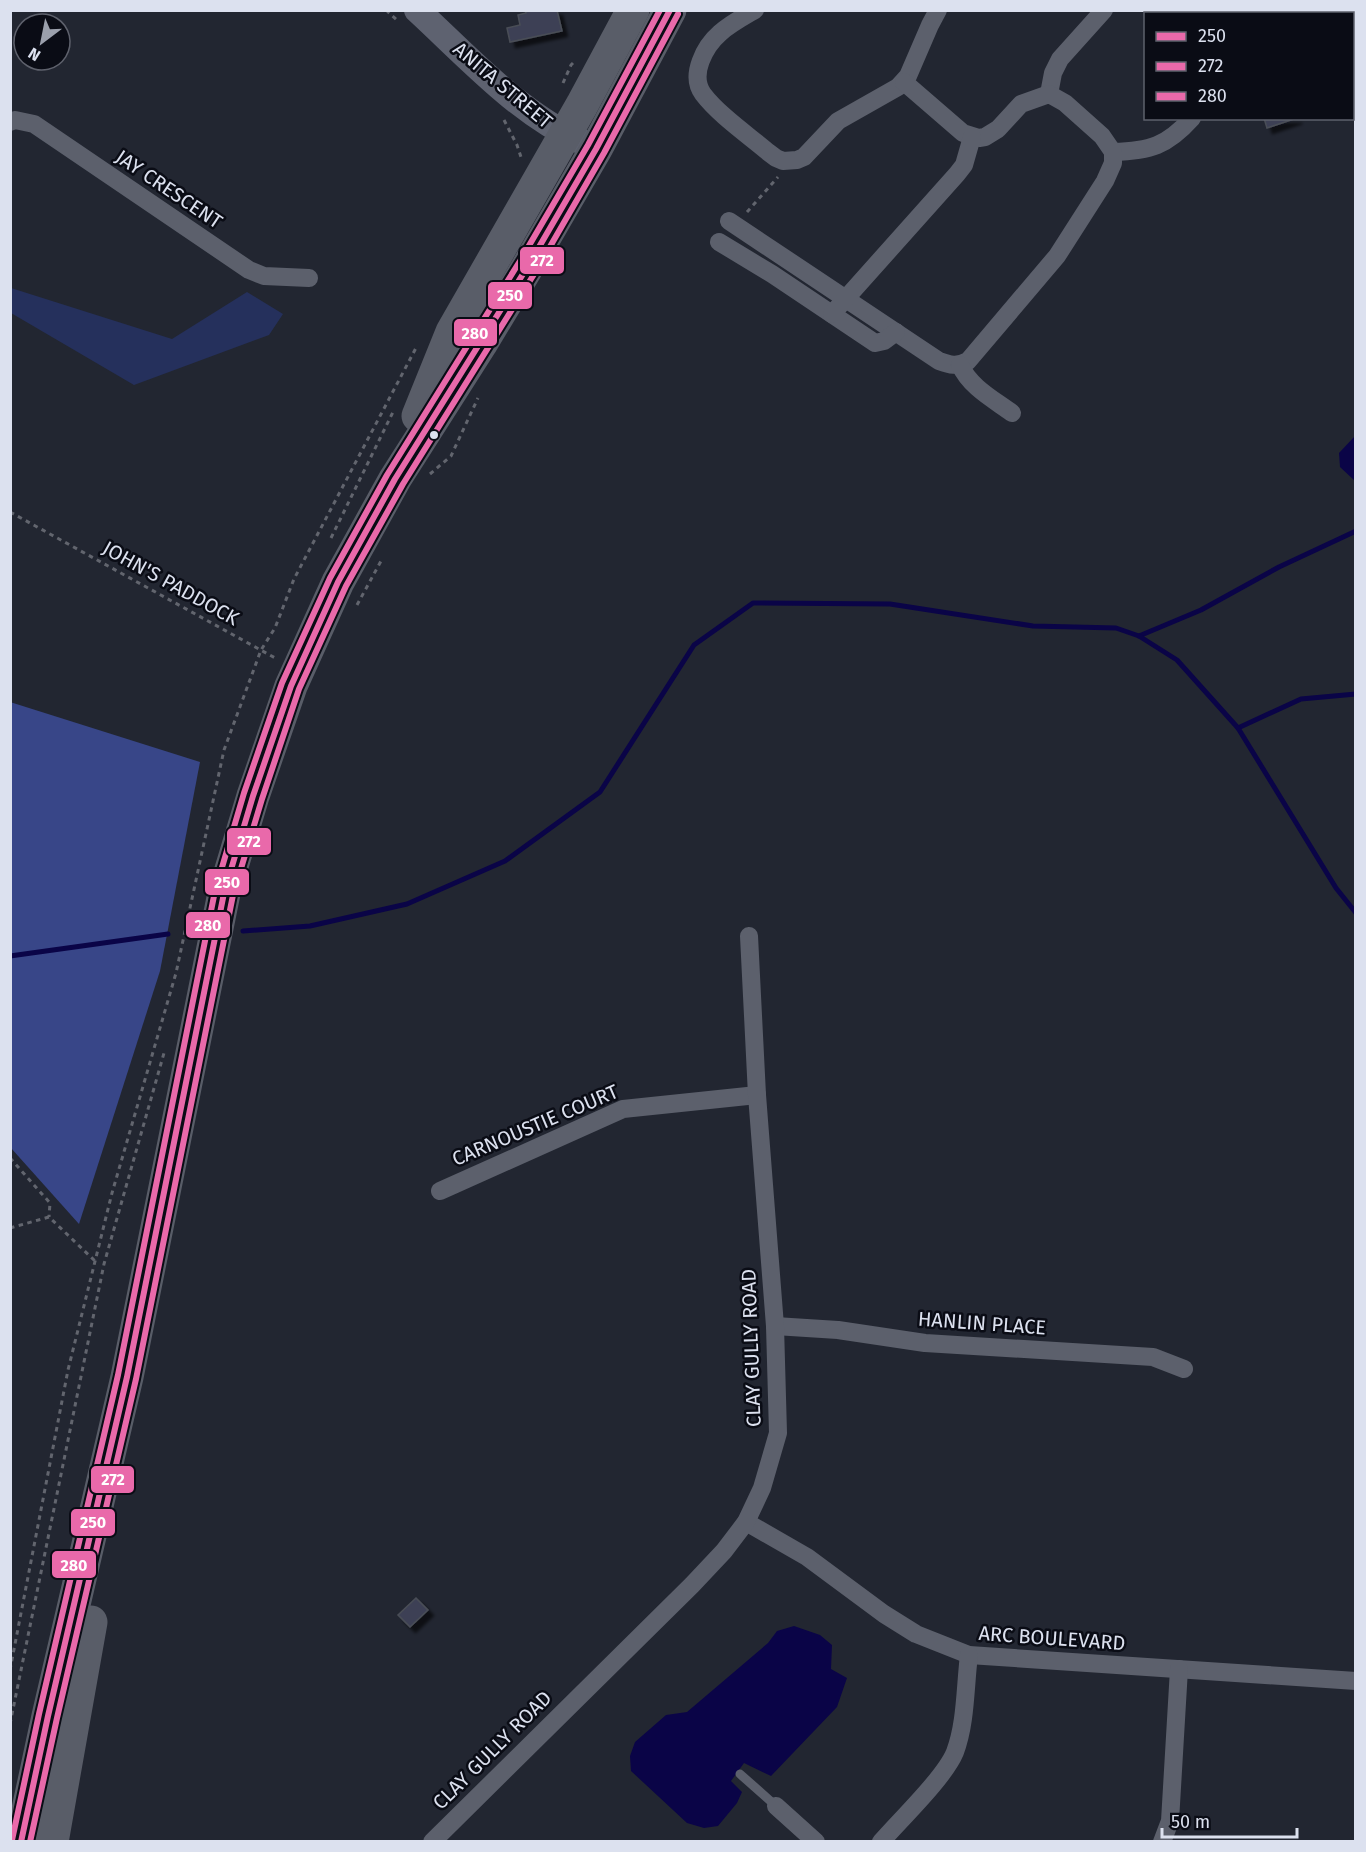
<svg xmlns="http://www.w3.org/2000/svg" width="1366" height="1852" font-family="'Fira Sans',sans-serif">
<defs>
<filter id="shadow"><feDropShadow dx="5.5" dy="5.5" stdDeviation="1.5" flood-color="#0009"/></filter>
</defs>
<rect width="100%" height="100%" fill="#222631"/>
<path fill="#25305c" d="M11,288L172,339L247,292L283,314L269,335L134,385L11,313Z"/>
<path fill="#384688" d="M10,702L200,762L160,971L79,1224L11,1148Z"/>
<g fill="#0a0447">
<path d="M1355,436V481L1340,467L1339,453Z"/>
<path d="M794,1626L820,1635L832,1645L831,1669L847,1678L837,1707L771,1776L744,1763L731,1781L742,1792L737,1803L718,1826L704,1828L687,1823L631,1771L630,1756L635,1742L666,1715L687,1712L768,1643L777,1631Z"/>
</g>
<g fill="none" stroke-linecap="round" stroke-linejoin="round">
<g stroke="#0a0447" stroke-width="5">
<path d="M1139,636L1201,610L1279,567L1356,531"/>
<path d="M1238,728L1301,699L1356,694"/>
<path d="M243,931L310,926L407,904L505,861L600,792L694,645L753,603L890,604L1033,626L1116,628L1139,636L1177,660L1238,728L1336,888L1356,913"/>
<path d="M10,956L168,934"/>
</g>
</g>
<g fill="#3d4154" stroke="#4a4e57" stroke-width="1.5" filter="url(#shadow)">
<path d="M525,10H557L562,31L510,42L507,28L520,25L518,15L526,13Z"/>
<path d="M1332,10H1356V99L1352,100V14H1330Z"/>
<path d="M1264,118H1297L1267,128Z"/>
<path d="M416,1598L428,1610L410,1627L398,1615Z"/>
</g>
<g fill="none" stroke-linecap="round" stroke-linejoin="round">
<g stroke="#62656e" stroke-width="3" stroke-dasharray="4.5 4.5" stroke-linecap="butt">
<path d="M386,10L398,21"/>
<path d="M563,83L571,65L576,60"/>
<path d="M504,120L517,145L522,160"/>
<path d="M747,212L778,177"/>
<path d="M430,474L451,456L478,398"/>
<path d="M10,512L277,659"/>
<path d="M331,538L393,412"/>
<path d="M357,605L381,561"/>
<path d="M10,1158L50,1203L49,1217"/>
<path d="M10,1228L49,1217L95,1261"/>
<path d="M10,1670L68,1370L112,1193L176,973L224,750L261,650L275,628L294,579L417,346"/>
<path d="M10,1724L104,1264L164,1053"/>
</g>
<path stroke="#5c606c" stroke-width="9" d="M740,1774L776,1806"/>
<g stroke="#5c606c" stroke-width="18">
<path d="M755,10C743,17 730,24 720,33C705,46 689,75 703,94C719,115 748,135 768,152L776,158L783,161L797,160L804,157L838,121L898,87L908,76L930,25L938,10"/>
<path d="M1049,94L1053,73L1060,59L1104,10"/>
<path d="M10,122L15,120L34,124L249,270L264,276L309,278"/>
<path d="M1113,152C1150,151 1167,146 1192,118"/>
<path d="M729,221L939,361C950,365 957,367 968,361L1057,256L1105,181L1113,163V152L1102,136L1065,103L1049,94L1021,104L998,129L985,137L979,138L963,133L904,82"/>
<path d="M719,242L772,274L875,343L884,341L896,332"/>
<path d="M832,314L957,174L964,165L972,137"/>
<path d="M960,365C970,387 993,399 1012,413"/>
<path d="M440,1191L623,1109L757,1095"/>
<path d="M775,1326L838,1330L925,1343L1153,1357L1184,1369"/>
<path d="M746,1522L807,1557L884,1614L916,1634L969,1655L1356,1681"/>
<path d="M776,1806L816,1842"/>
<path d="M432,1842L692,1585L724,1551L746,1522L762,1488L778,1433L775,1326L757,1095L749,936"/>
<path d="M881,1842C900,1820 945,1777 955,1752C966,1723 965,1687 969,1655"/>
<path d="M1162,1842L1170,1821L1179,1669"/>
</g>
<path stroke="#5e6270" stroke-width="26" d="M417,10C468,57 518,113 582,142"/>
<g stroke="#595d68" stroke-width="33">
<path d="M418,416L452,332L582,105L633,10"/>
<path d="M21,1842L48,1716L127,1377L224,893L253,796L291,686L338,582L395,479L481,344L528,266L596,149L670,10"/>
<path d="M52,1842L91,1622"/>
</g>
<g stroke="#0a0c15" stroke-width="10">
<path id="bus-1" d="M21,1842L48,1716L127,1377L224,893L253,796L291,686L338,582L395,479L528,266L596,149L670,10"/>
</g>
<g stroke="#0a0c15" stroke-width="10">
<path id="bus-2" d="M30,1842L57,1718L136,1379L233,895L262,799L299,689L346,586L403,484L536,271L604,153L678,14"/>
</g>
<g stroke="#0a0c15" stroke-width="10">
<path id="bus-3" d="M12,1840L39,1714L118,1375L215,891L244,793L282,683L330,578L387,475L520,261L588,145L660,10"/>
</g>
<use href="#bus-1" stroke="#e969aa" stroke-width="6"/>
<use href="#bus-2" stroke="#e969aa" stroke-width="6"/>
<use href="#bus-3" stroke="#e969aa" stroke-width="6"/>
</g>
<circle fill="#dce1ef" stroke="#0a0c15" stroke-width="2" cx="434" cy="435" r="5"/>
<g text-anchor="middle" stroke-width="5" stroke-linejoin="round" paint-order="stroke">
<g font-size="20" fill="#dce1ef" stroke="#0a0c15">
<text transform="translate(503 85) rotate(40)" y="7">ANITA STREET</text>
<text transform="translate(169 189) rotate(34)" y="7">JAY CRESCENT</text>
<text transform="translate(171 583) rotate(29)" y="7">JOHN'S PADDOCK</text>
<text transform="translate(535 1125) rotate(-23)" y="7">CARNOUSTIE COURT</text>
<text transform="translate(982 1323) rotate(4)" y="7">HANLIN PLACE</text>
<text transform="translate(751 1348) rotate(-92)" y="7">CLAY GULLY ROAD</text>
<text transform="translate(1052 1638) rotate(4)" y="7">ARC BOULEVARD</text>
<text transform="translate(492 1750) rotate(-45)" y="7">CLAY GULLY ROAD</text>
</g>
</g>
<g stroke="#0a0c15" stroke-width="2">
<rect x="519" y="246" width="46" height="29" rx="6" fill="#e969aa"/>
<rect x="487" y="281" width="46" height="29" rx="6" fill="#e969aa"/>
<rect x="453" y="318" width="45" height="29" rx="6" fill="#e969aa"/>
<rect x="226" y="827" width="46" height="29" rx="6" fill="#e969aa"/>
<rect x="204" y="868" width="46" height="28" rx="6" fill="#e969aa"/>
<rect x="185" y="911" width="46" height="28" rx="6" fill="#e969aa"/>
<rect x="90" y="1465" width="45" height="29" rx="6" fill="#e969aa"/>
<rect x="70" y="1508" width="46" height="29" rx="6" fill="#e969aa"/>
<rect x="51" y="1550" width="46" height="29" rx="6" fill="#e969aa"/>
</g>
<g font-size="16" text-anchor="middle" font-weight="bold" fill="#fff">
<text x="542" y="266">272</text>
<text x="510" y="301">250</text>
<text x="475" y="339">280</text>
<text x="249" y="847">272</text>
<text x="227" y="888">250</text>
<text x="208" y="931">280</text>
<text x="113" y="1485">272</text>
<text x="93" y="1528">250</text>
<text x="74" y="1571">280</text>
</g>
<rect width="1366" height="1852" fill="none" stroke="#dce1ef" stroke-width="24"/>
<rect x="1144" y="12" width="210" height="108" fill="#0a0c15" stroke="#5e616c" stroke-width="1.5"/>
<rect x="1156" y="32" width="30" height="9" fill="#e969aa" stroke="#5e616c" stroke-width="1.5"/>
<text x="1198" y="42" font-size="18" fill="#dce1ef">250</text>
<rect x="1156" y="62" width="30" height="9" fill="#e969aa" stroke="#5e616c" stroke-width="1.5"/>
<text x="1198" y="72" font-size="18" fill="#dce1ef">272</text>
<rect x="1156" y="92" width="30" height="9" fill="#e969aa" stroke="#5e616c" stroke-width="1.5"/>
<text x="1198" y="102" font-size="18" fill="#dce1ef">280</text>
<g transform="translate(42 42) rotate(212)"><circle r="28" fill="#0a0c15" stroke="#5e616c" stroke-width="1.5"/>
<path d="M0-4.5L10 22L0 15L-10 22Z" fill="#9ba0ac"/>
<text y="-9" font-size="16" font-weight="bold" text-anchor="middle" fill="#dce1ef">N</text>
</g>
<path d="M1162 1828v9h135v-9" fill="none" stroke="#dce1ef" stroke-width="3"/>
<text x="1171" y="1828" font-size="18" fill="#dce1ef" stroke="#0a0c15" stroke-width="4.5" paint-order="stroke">50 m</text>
</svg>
